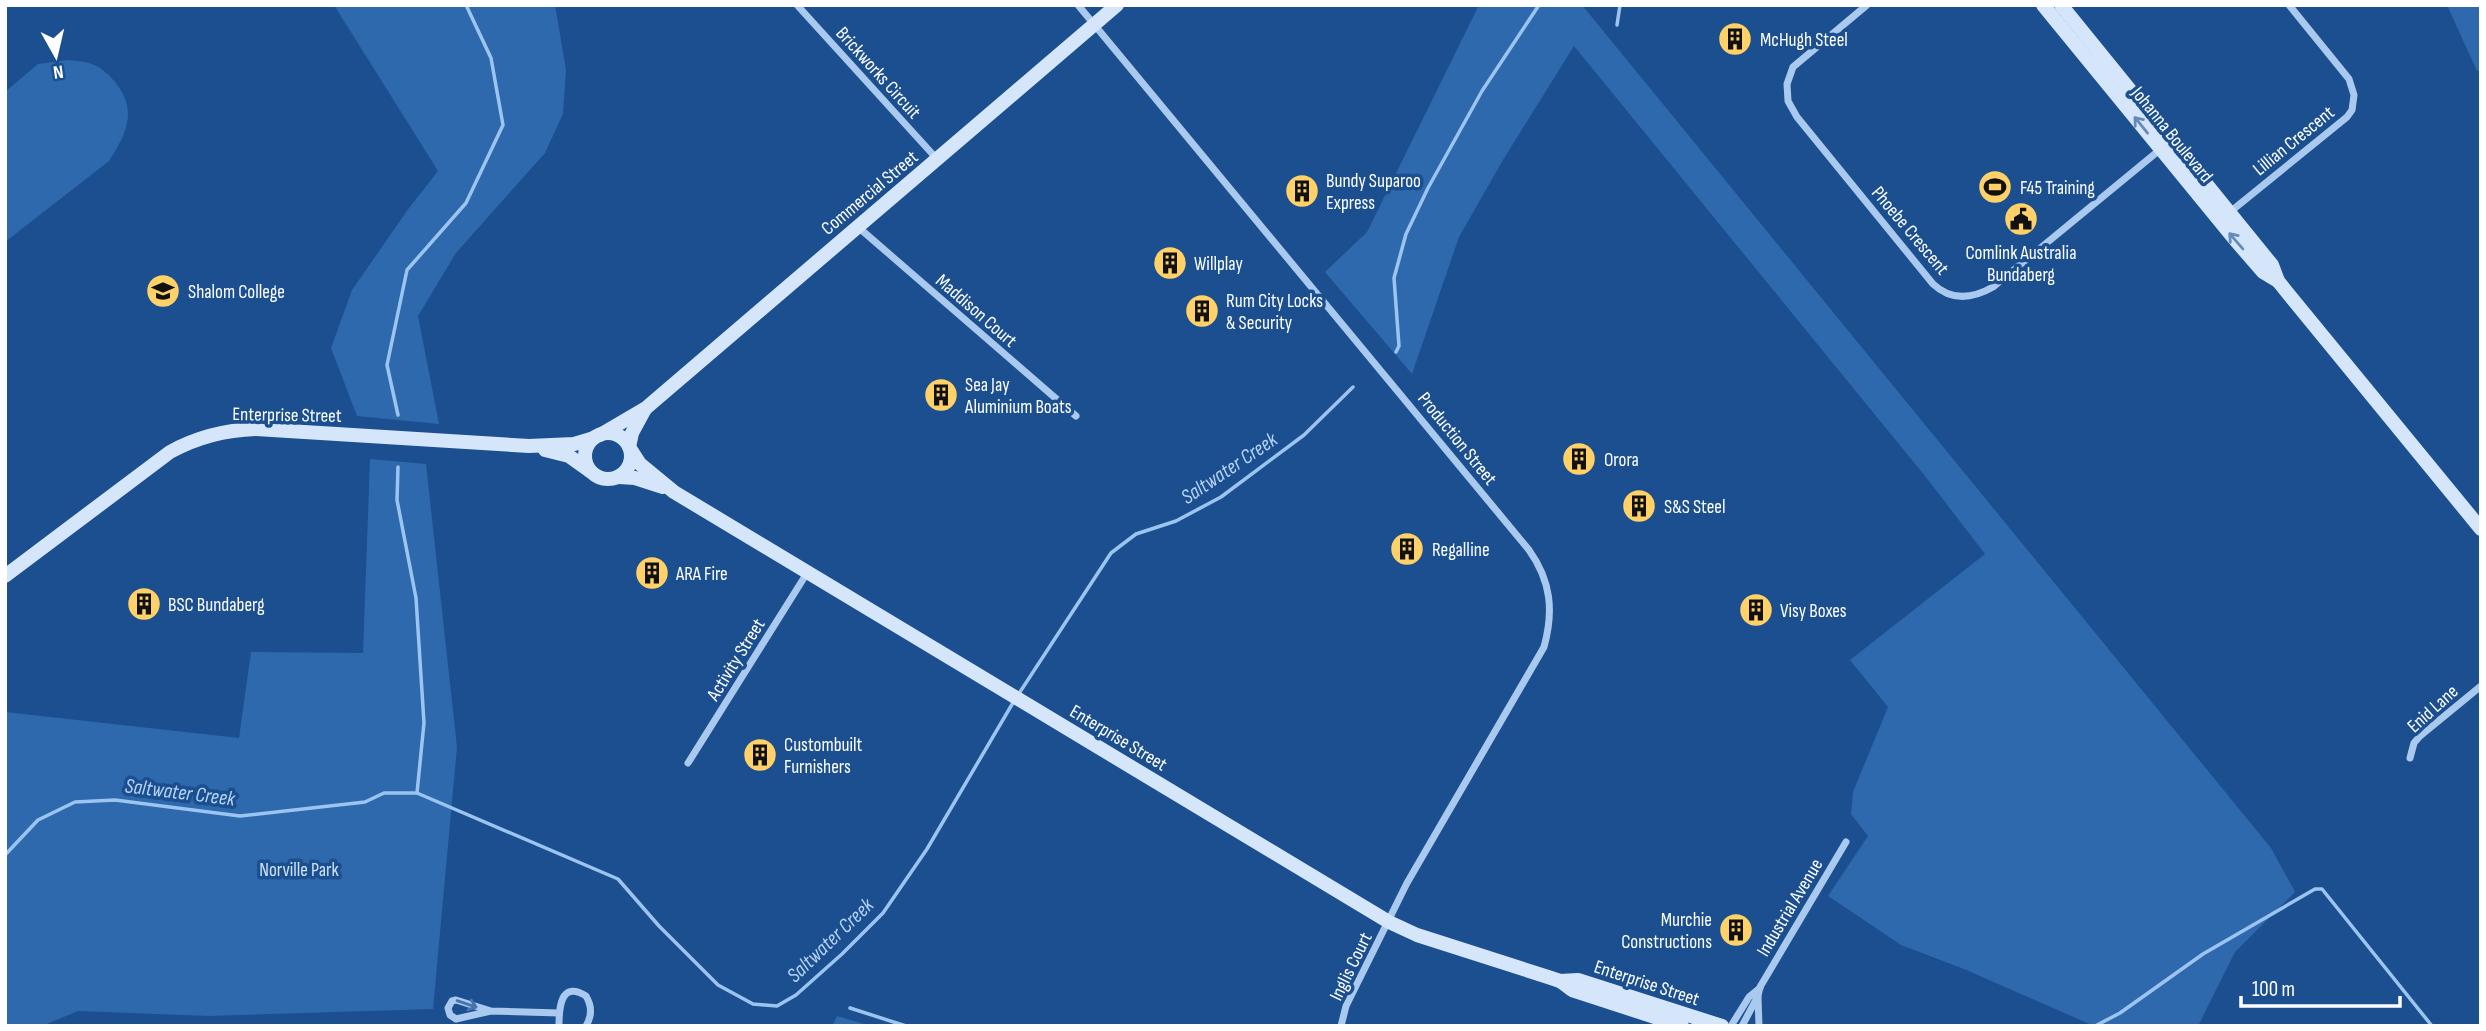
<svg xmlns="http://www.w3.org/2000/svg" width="2486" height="1031" font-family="'Sofia Sans Condensed',sans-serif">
<rect width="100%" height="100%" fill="#1b4f8f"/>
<g fill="#2e69ad">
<path d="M334,5H555L566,70L563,114L545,153L456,253L418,316L439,424L357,416L331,348L352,290L409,208L438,171Z"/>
<path d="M1479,5H1582L2271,848L2295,892L2235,952L2198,1026H2094L1964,969L1901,945L1828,896L1868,836L1851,814L1853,792L1888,707L1850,660L1985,554L1925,476L1574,46L1503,160L1459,237L1412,374L1325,272L1367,232Z"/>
<path d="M2447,5H2481V71H2477Z"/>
<path d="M67,60C76,61 87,61 94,65C102,68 110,76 115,82C138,110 127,133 109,161L5,242V92L38,64Z"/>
<path d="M370,459L426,464L457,747L433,1009L209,1016L78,1011L42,1026H5V712L239,738L251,652L363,653Z"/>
<path d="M837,1016L871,1026H832Z"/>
</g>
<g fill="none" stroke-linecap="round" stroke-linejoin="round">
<g stroke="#9cc4f0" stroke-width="3.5">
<path d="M1617,25L1620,5"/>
<path d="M1396,352L1399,346L1394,278L1406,234L1428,188L1482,91L1539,5"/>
<path d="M398,415L387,365L407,270L466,203L503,125L491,58L466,5"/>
<path d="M398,467L397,500L416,598L424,723L417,793"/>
<path d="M1018,695L1111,553L1136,534L1176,521L1221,497L1304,435L1353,387"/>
<path d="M5,855L38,820L75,802L115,800L240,816L365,802L384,793H417L618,879L659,926L718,985L753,1004L777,1006L796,995L842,954L883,913L927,849L1014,701"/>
<path d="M850,1008L906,1026"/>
<path d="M2097,1025L2120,1013L2203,954L2315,889H2322L2432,1026"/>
</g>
<g stroke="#a9c9ee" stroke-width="7">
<path d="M797,5L937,159"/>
<path d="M1078,5L1529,550C1551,581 1554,611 1544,647L1407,883L1346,1006L1341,1026"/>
<path d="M1867,5L1793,67L1787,84L1788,101L1797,117L1933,284C1951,301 1972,299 1993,287L2162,148"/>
<path d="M2230,212L2347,117L2352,110L2354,95L2349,79L2289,5"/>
<path d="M858,227L1076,416"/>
<path d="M2410,758L2414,743L2420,736L2481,686"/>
<path d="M688,763L807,573"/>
<path d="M1758,997L1759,1026"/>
<path d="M491,1011L456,1000L452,1001L448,1008L450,1015L456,1019L491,1011L559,1013"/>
<path d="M559,1026C559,1009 560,980 586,996C592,1006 592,1016 586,1026"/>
<path d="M1731,1026L1749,997L1760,988"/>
<path d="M1742,1026L1758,996L1760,987L1846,842"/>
</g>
<g stroke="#d6e6fa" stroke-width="14">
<path d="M2043,5L2237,242L2263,272L2278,281L2286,291L2481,529"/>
<path d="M2061,5L2272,265L2278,281"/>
<circle cx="608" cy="456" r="23"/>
<path d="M600,435L646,408L1117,5"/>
<path d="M629,447L632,433L645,409"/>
<path d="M545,450L569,456L590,471"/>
<path d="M631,450L640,464L674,492L1389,922L1417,935L1548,977L1560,981L1578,980L1722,1026"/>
<path d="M619,477L635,478L663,487"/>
<path d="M5,576L170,452C197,437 225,430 256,429L529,446L574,444L594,438"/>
<path d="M1560,981L1572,990L1682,1026"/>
</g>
</g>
<defs><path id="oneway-shaft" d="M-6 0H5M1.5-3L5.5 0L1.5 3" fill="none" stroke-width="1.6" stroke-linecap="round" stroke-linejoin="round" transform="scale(1.75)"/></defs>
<g stroke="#668bba">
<use href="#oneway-shaft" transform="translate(2141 125) rotate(-129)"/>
<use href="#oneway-shaft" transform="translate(2236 241) rotate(-131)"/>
</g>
<use stroke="#4674ac" href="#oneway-shaft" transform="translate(467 1004) rotate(19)"/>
<defs>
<g id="building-disc" transform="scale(1.75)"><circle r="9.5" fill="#ffd166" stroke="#1b4f8f"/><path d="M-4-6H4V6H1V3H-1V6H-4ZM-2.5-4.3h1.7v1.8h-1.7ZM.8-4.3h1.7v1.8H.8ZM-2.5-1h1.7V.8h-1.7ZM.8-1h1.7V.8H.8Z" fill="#111"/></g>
<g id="stadium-disc" transform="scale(1.75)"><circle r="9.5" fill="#ffd166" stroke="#1b4f8f"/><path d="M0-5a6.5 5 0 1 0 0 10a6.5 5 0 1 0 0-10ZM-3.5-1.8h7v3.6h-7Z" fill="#111"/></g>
<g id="civic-disc" transform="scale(1.75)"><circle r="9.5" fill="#ffd166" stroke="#1b4f8f"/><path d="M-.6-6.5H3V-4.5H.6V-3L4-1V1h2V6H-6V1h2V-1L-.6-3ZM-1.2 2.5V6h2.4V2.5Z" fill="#111"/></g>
<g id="school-disc" transform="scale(1.75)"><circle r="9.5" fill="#ffd166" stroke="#1b4f8f"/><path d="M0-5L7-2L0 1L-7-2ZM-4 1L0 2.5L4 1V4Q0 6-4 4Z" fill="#111"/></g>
</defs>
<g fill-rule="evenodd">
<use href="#building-disc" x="1735" y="39"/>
<use href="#stadium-disc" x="1995" y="187"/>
<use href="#building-disc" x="1302" y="191"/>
<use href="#civic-disc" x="2021" y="219"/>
<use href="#building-disc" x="1170" y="263"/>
<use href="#school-disc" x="163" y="291"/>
<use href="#building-disc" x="1202" y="311"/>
<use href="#building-disc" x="941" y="395"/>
<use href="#building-disc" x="1579" y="459"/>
<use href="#building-disc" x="1639" y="506"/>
<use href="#building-disc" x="1407" y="549"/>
<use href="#building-disc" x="652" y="573"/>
<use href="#building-disc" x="144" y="604"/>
<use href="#building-disc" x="1756" y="610"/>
<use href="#building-disc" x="760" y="755"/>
<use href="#building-disc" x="1736" y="930"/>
</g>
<g text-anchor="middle" stroke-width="7" stroke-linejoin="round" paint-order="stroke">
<g font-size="19" fill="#fff" stroke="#1b4f8f" text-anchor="start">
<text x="1760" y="46">McHugh Steel</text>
<text x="1326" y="187">Bundy Suparoo<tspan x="1326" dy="22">Express</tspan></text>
<text x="2020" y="194">F45 Training</text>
<text x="2021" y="259" text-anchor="middle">Comlink Australia<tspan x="2021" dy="22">Bundaberg</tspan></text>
<text x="1194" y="270">Willplay</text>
<text x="188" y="298">Shalom College</text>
<text x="1226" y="307">Rum City Locks<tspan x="1226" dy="22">&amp; Security</tspan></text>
<text x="965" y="391">Sea Jay<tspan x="965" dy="22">Aluminium Boats</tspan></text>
<text x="1604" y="466">Orora</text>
<text x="1664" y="513">S&amp;S Steel</text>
<text x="1432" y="556">Regalline</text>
<text x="676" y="580">ARA Fire</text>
<text x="168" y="611">BSC Bundaberg</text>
<text x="1780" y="617">Visy Boxes</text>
<text x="784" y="751">Custombuilt<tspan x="784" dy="22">Furnishers</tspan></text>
<text x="1712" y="926" text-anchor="end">Murchie<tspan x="1712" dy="22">Constructions</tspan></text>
</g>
<g font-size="19" fill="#fff" stroke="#1b4f8f">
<text transform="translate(879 72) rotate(48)" y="7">Brickworks Circuit</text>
<text transform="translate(2173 134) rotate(51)" y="7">Johanna Boulevard</text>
<text transform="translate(2293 140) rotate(-39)" y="7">Lillian Crescent</text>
<text transform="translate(869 192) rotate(-40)" y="7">Commercial Street</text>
<text transform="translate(1911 230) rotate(50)" y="7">Phoebe Crescent</text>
<text transform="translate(977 310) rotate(41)" y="7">Maddison Court</text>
<text transform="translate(287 414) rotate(1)" y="7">Enterprise Street</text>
<text transform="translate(1458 438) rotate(51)" y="7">Production Street</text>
<text transform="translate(735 659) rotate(-58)" y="7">Activity Street</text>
<text transform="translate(2432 708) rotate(-42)" y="7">Enid Lane</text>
<text transform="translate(1119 737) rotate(31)" y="7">Enterprise Street</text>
<text transform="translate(1789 907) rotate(-59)" y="7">Industrial Avenue</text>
<text transform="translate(1350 966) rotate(-64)" y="7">Inglis Court</text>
<text transform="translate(1647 982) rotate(18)" y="7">Enterprise Street</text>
</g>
<g font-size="19" fill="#cfe3fa" stroke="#1b4f8f">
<text x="299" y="876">Norville Park</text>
</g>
<g font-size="21" font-style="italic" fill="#b5d3f5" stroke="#1b4f8f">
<text transform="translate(1229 468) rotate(-34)" y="7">Saltwater Creek</text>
<text transform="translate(180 792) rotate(7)" y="7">Saltwater Creek</text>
<text transform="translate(830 940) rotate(-44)" y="7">Saltwater Creek</text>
</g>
</g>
<rect width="2486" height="1031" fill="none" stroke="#ffffff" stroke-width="14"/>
<g transform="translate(56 56) rotate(172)" stroke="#1b4f8f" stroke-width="5" paint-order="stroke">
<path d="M0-5L12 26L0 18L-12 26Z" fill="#ffffff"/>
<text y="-10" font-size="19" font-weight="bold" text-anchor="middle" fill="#ffffff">N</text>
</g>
<path d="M2241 996v10h159v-10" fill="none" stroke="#ffffff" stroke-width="3.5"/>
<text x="2252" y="996" font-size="21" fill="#ffffff" stroke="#1b4f8f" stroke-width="5" paint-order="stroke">100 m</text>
</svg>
